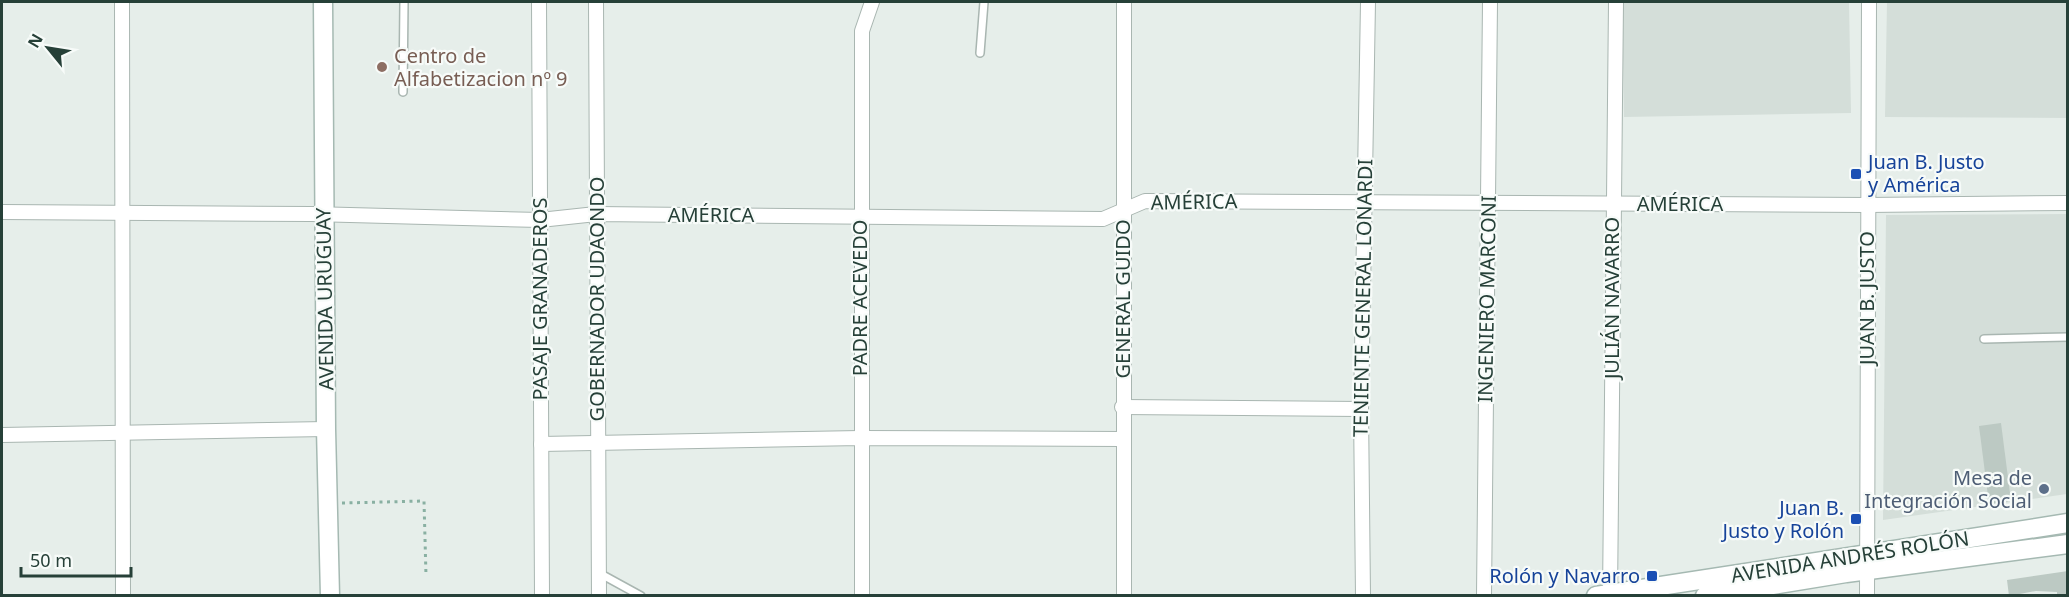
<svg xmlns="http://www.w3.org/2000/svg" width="2069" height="597" font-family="'Noto Sans',sans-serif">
<rect width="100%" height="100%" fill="#e6eeea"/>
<g fill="#d4ded9">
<path d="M1622,2H1849L1851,113L1624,117Z"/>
<path d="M1887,2H2067V118L1885,117Z"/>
<path d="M2067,214V494L1883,520L1886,215Z"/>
</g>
<g fill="#bcc9c3">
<path d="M2001,423L2011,501L1989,504L1979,426Z"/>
<path d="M2068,571V596H2057V592L2036,591L2009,596L2007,580Z"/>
</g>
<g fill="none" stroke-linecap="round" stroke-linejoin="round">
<g stroke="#a9b6b1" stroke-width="10">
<g id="lane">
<path d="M980,53L984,2"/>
<path d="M403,92L404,2"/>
<path d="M1984,339L2068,337"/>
<path d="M599,573L641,596"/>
</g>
</g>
<g stroke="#a9b6b1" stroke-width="16">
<g id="street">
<path d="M122,2L123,596"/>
<path d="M539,2L542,596"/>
<path d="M596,2L599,596"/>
<path d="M1124,2V596"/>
<path d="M2,212L312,214L540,220L596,214L1103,219L1145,201L1867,205L2068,203"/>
<path d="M1122,407L1361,409"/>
<path d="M2,435L326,429"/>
<path d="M541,444L860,438L1122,439"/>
<path d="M862,596V31L872,2"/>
<path d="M1363,596L1361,409L1368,2"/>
<path d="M1484,596L1490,2"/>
<path d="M1610,596L1616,2"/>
<path d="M1867,596L1869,2"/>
</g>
</g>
<g stroke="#a5b9b2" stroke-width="21">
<g id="secondary">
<path d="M323,2L326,429L330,596"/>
<path d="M1596,596L2068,523"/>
<path d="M1705,596L1846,573L2068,544"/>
</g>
</g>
<path stroke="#89b0a2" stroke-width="3" stroke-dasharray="3 4.5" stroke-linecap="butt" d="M342,503L424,501L426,576"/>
<use href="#lane" stroke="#fff" stroke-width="7"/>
<use href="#street" stroke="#fff" stroke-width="14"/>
<use href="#secondary" stroke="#fff" stroke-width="18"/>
</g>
<circle fill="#8d6e63" stroke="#f7fbf9" stroke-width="2" cx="382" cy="67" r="6"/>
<g fill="#1a4fb4" stroke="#f7fbf9" stroke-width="2">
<rect x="1850" y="168" width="12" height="12" rx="3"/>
<rect x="1850" y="513" width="12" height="12" rx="3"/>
<rect x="1646" y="570" width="12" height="12" rx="3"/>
</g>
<circle fill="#5c6f8a" stroke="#f7fbf9" stroke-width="2" cx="2044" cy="489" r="6"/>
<g text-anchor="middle" stroke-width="4.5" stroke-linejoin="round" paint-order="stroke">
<g font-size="20" fill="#785e54" stroke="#f7fbf9" text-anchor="start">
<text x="394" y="63">Centro de<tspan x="394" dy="23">Alfabetizacion nº 9</tspan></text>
</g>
<g font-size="20" fill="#164399" stroke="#f7fbf9" text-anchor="end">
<text x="1868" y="169" text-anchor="start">Juan B. Justo<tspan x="1868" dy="23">y América</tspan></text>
<text x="1844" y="515">Juan B.<tspan x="1844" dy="23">Justo y Rolón</tspan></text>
<text x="1640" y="583">Rolón y Navarro</text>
</g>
<g font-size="20" fill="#264038" stroke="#f7fbf9">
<text transform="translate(1194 202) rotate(-1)" y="7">AMÉRICA</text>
<text x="1680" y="211">AMÉRICA</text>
<text x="711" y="222">AMÉRICA</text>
<text transform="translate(860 298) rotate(-90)" y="7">PADRE ACEVEDO</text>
<text transform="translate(1363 298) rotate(-89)" y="7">TENIENTE GENERAL LONARDI</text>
<text transform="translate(1612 298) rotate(-90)" y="7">JULIÁN NAVARRO</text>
<text transform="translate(1867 298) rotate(-90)" y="7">JUAN B. JUSTO</text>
<text transform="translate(325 299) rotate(-91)" y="7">AVENIDA URUGUAY</text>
<text transform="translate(540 299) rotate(-90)" y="7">PASAJE GRANADEROS</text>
<text transform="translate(597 299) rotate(-90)" y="7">GOBERNADOR UDAONDO</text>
<text transform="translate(1123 299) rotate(-90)" y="7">GENERAL GUIDO</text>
<text transform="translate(1487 299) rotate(-89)" y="7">INGENIERO MARCONI</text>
<text transform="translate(1850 557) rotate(-9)" y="7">AVENIDA ANDRÉS ROLÓN</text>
</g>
<g font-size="20" fill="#4e5e75" stroke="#f7fbf9" text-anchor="end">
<text x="2032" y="485">Mesa de<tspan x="2032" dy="23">Integración Social</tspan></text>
</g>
</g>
<rect width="2069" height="597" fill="none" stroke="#264038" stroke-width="6"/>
<g transform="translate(48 48) rotate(300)" stroke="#f7fbf9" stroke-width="4.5" paint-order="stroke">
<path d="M0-4.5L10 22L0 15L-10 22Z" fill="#264038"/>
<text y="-9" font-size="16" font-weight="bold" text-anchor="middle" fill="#264038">N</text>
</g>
<path d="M21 567v9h110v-9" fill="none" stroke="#264038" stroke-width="3"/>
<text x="30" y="567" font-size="18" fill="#264038" stroke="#f7fbf9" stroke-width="4.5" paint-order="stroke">50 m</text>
</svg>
